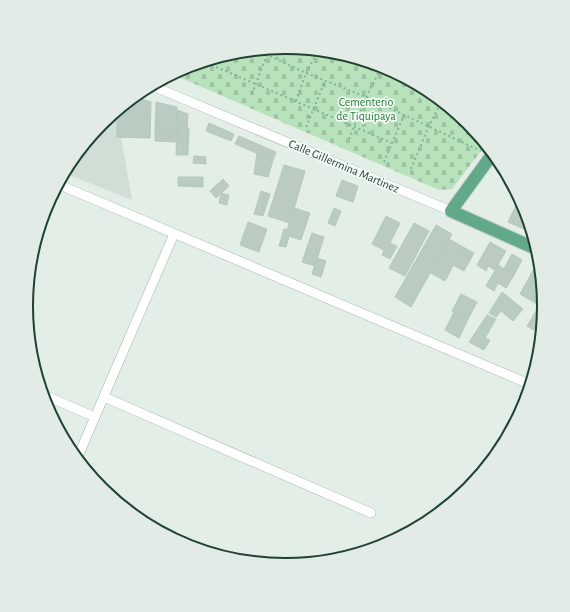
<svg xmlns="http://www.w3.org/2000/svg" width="570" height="612" font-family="'Alegreya Sans',sans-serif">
<defs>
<pattern id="cemetery-stones" width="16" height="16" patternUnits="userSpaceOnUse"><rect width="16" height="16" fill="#b8e2bb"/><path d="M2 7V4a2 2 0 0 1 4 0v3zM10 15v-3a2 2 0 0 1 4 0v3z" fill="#9ec3a1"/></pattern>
</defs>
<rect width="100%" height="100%" fill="#e2eee6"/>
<path fill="#d0ded5" d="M117,113L132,200L67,174L102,123Z"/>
<path fill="url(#cemetery-stones)" d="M285,47L384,67L468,123L484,147L452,189L439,190L174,75L186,67Z"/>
<g fill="#baccc1" stroke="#b3c9bc">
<path d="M139,98L151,102L150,138L117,137V113Z"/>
<path d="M156,102L177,107V131H155Z"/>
<path d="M177,110L188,114L187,128H177Z"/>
<path d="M209,123L234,134L231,141L206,131Z"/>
<path d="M177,128H189L188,155H176Z"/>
<path d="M155,131H177V142L155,141Z"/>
<path d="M239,136L276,152L273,160L235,144Z"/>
<path d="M257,153L273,160L268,177L254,174Z"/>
<path d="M194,156L206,157V164L193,163Z"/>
<path d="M284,165L305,171L290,223L268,216Z"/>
<path d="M178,177H203V187L178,186Z"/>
<path d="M223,179L229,186L216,198L210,191Z"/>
<path d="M342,180L358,186L353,202L336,196Z"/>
<path d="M261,191L270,194L263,216L254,214Z"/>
<path d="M221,193L229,195L227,205L219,203Z"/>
<path d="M519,199L524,207L528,226L526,230L508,222Z"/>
<path d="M294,208L310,213L301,240L289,236L286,247L279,246L284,229L287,230Z"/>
<path d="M334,208L341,211L335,226L328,223Z"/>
<path d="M386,216L400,223L390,243L397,246L390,259L382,255L384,250L372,244Z"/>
<path d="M248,222L267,229L259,252L240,245Z"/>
<path d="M414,223L429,231L405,276L389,268Z"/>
<path d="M436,225L452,234L411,307L395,297Z"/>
<path d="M312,233L324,237L315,266L302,262Z"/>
<path d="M449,239L463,247L445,281L431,273Z"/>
<path d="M490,242L506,251L495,270L488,266L486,271L477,265Z"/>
<path d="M463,247L474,253L464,271L453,265Z"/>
<path d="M512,254L522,260L514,275L504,269Z"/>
<path d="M317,258L326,261L321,277L312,274Z"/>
<path d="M498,265L514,275L506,288L498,283L494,291L486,286Z"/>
<path d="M536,265L542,295L537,304L520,294Z"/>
<path d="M502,292L523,309L513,321L501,311L496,317L489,313Z"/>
<path d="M461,294L477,302L468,319L452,311Z"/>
<path d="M543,300L544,306L539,333L527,326Z"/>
<path d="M454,312L468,319L459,338L445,330Z"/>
<path d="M487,315L496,319L485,338L490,340L484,350L469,342Z"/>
</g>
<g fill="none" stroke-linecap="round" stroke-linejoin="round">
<g stroke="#a4b7ac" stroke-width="10">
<g id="street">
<path d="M155,87L451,211"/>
<path d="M60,185L529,384"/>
<path d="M44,395L95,417"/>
<path d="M104,397L371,513"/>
<path d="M79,454L174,234"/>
</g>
</g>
<g stroke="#c0cac6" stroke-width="14">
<path id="primary" d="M491,156L451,211L532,247"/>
</g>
<g stroke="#7eb699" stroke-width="2" stroke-dasharray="2 3" stroke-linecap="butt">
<path d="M261,52L306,73L366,97L481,151"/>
<path d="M277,59L284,47"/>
<path d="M207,63L392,143"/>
<path d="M252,94L267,55"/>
<path d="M296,101L306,73L317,53"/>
<path d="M306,127L325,81"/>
<path d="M349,139L366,97L382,66"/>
<path d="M384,162L404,115"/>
<path d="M411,169L429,126L440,104"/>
</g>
<use href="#street" stroke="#fff" stroke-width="9"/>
<use href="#primary" stroke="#61a988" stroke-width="12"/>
</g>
<g text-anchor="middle" stroke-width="3.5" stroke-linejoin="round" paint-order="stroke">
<g font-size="12" fill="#247e35" stroke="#f3faf5">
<text x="366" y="106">Cementerio<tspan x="366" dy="14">de Tiquipaya</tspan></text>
</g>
<g font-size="12" fill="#1f4232" stroke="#f3faf5">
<text transform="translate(344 166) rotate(23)" y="4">Calle Gillermina Martinez</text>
</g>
</g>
<path d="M0 0H570V612H0ZM33 306a252 252 0 1 1 504 0a252 252 0 1 1-504 0Z" fill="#e2ebe5" fill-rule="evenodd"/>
<path fill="none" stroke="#1f4232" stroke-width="2" d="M33 306a252 252 0 1 1 504 0a252 252 0 1 1-504 0Z"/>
</svg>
